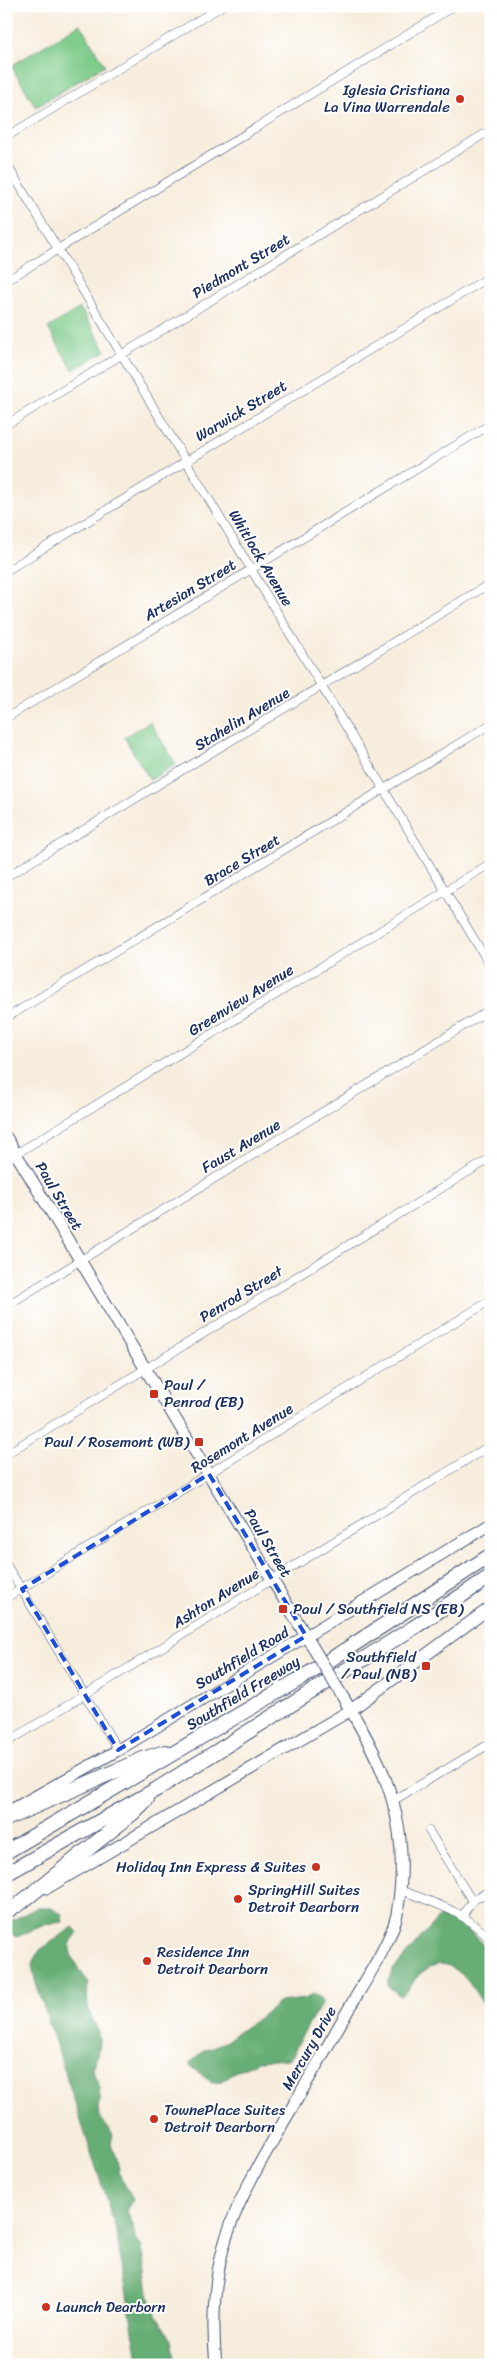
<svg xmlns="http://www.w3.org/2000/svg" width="497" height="2371" font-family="Sriracha,sans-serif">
<rect width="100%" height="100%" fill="#fff"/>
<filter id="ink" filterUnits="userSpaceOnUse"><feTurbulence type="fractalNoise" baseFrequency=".02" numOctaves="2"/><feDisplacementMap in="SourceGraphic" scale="10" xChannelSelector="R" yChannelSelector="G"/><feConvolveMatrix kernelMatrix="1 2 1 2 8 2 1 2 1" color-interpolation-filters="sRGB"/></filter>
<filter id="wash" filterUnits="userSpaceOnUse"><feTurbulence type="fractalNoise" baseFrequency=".0096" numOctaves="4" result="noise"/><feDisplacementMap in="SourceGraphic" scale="20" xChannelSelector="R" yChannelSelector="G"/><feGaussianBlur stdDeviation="1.12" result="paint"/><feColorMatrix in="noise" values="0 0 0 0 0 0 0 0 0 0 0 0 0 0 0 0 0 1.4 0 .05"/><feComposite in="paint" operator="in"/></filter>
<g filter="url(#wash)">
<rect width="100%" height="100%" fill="#f7eddc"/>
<g fill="#7dca89" stroke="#4c7c74">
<path d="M80,24L105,65L36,107L11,66Z"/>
<path d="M80,308L106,351L73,370L48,328Z"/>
<path d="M150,722L176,764L150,780L124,737Z"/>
</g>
<g fill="#66ae75" stroke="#406e6a">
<path d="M38,1907H49L62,1914L63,1922L47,1924L17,1937C10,1935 7,1930 7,1923Z"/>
<path d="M440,1916C461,1920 479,1939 491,1955V2018C476,1994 453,1941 418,1976C410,1984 413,1988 400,1996L388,1986L389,1979L392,1971Z"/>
<path d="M73,1927L78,1932C76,1935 73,1939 71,1942C66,1957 83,1972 88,1983C87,1993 87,2006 90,2014C94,2023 99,2030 99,2040C99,2052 95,2059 92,2070L100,2087L98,2109L100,2117L113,2135L111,2144L119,2168L118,2172L133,2200L127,2211L133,2225L135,2240L142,2247L150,2298L156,2315L172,2339L176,2361L183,2359L187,2365H139L115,2226L35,1980L32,1965L40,1950Z"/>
<path d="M313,1994L319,1997L322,2003L299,2040L293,2055L288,2059L258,2061L233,2073L220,2082L212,2083L191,2066V2062L204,2050L225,2042L280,2002L305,1999Z"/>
</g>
</g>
<g filter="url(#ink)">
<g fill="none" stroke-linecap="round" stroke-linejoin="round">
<g stroke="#3c4c71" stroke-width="9">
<g id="street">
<path d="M6,137L222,6"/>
<path d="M6,163L491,967"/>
<path d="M6,281L454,6"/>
<path d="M6,425L491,130"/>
<path d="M6,571L491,276"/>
<path d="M6,718L491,424"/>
<path d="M6,877L491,583"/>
<path d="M6,1018L491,724"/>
<path d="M6,1160L491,863"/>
<path d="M6,1306L491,1009"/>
<path d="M6,1454L491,1158"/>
<path d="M6,1564L118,1750"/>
<path d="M6,1598L491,1300"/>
<path d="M6,1743L491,1445"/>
<path d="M394,1800L491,1743"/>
<path d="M429,1831L472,1901"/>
<path d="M400,1890C434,1903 467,1912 491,1941"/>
<path d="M462,1916L472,1901L491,1890"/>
</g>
</g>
<g stroke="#3c4c71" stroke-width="13">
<g id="secondary">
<path d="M6,1137L312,1646"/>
<path d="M6,1813L118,1750L491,1524"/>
<path d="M47,1888L351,1710L491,1607"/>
<path d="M216,2365C212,2325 213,2287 223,2249C235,2203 260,2163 283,2123C306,2084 329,2044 351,2005C365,1981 392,1940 397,1914C412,1827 388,1771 344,1699"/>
</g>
</g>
<g stroke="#3c4c71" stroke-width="14">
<path id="primary" d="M6,1913L18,1905"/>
</g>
<g stroke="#3c4c71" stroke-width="16">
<g id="highway">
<path d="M6,1819L143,1759L165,1752"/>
<path d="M6,1852L313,1671L491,1555"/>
<path d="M6,1874L157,1789L413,1628L491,1576"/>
<path d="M18,1905L133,1813L147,1799"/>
</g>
</g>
<use href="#street" stroke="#fff" stroke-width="8"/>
<use href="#secondary" stroke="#fff" stroke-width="11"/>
<use href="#primary" stroke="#fff" stroke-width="12"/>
<use href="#highway" stroke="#fff" stroke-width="14"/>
<g stroke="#3c4c71" stroke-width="13" stroke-linecap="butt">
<path id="secondary-bridge" d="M312,1646L344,1699"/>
</g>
<use href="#secondary-bridge" stroke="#fff" stroke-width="11"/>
</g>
</g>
<path fill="none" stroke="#1d4ed8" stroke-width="4" stroke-dasharray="10 6" stroke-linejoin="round" d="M209,1474L306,1636L118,1750L22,1589Z"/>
<g fill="#c8321e" stroke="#fff" stroke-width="2">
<circle cx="460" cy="99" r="5"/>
<rect x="149" y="1389" width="10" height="10" rx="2.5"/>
<rect x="194" y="1437" width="10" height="10" rx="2.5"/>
<rect x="278" y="1604" width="10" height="10" rx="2.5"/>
<rect x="421" y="1661" width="10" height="10" rx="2.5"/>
<circle cx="316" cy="1867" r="5"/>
<circle cx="238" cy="1899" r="5"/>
<circle cx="147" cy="1961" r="5"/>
<circle cx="154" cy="2119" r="5"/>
<circle cx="46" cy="2307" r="5"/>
</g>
<g text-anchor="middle" stroke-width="4" stroke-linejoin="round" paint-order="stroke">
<g font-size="15" fill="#1b2f5e" stroke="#fff" text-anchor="start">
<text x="450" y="95" text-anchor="end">Iglesia Cristiana<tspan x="450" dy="17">La Vina Warrendale</tspan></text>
<text x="164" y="1390">Paul /<tspan x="164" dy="17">Penrod (EB)</tspan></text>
<text x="189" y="1447" text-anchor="end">Paul / Rosemont (WB)</text>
<text x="293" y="1614">Paul / Southfield NS (EB)</text>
<text x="416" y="1662" text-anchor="end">Southfield<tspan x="416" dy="17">/ Paul (NB)</tspan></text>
<text x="306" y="1872" text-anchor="end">Holiday Inn Express &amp; Suites</text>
<text x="248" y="1895">SpringHill Suites<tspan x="248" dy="17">Detroit Dearborn</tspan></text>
<text x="157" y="1957">Residence Inn<tspan x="157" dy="17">Detroit Dearborn</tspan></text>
<text x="164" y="2115">TownePlace Suites<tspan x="164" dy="17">Detroit Dearborn</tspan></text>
<text x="56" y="2312">Launch Dearborn</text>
</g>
<g font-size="15" fill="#1b2f5e" stroke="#fff">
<text transform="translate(241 266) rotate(-31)" y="5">Piedmont Street</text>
<text transform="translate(241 411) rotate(-31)" y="5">Warwick Street</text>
<text transform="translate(261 558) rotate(59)" y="5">Whitlock Avenue</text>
<text transform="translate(190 590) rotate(-31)" y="5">Artesian Street</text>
<text transform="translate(242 719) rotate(-31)" y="5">Stahelin Avenue</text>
<text transform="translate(242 860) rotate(-31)" y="5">Brace Street</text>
<text transform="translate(241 1000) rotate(-32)" y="5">Greenview Avenue</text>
<text transform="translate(241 1146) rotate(-31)" y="5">Faust Avenue</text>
<text transform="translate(59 1196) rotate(59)" y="5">Paul Street</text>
<text transform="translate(241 1294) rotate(-31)" y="5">Penrod Street</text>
<text transform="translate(242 1438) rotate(-32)" y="5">Rosemont Avenue</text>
<text transform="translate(268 1543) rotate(59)" y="5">Paul Street</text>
<text transform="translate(216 1598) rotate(-32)" y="5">Ashton Avenue</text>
<text transform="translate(242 1658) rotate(-31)" y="5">Southfield Road</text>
<text transform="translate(243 1693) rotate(-31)" y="5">Southfield Freeway</text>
<text transform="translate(309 2048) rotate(-60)" y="5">Mercury Drive</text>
</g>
</g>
<rect width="497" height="2371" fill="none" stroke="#fff" stroke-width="25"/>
</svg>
